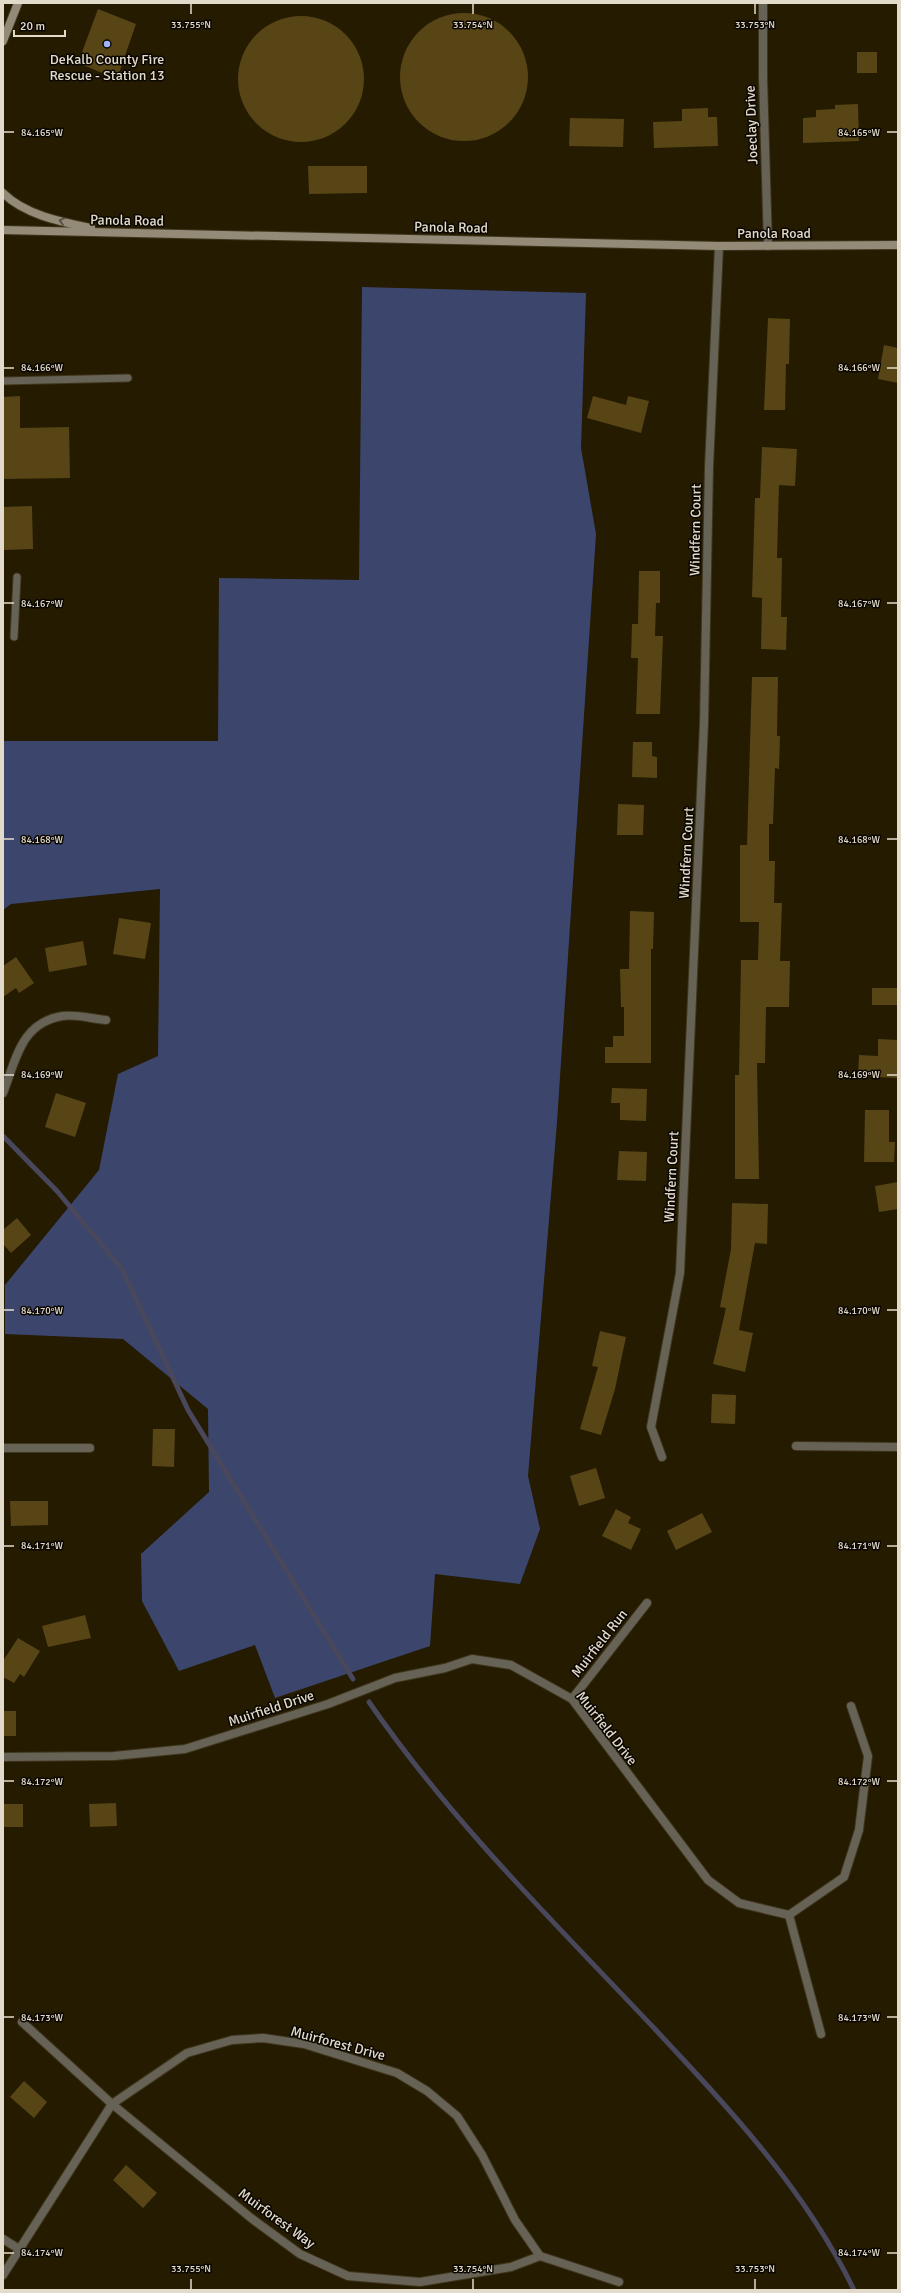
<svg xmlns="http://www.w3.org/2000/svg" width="901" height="2293" font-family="Signika,sans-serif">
<rect width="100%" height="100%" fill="#251b01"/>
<path fill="#3c466d" d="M362,287L586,293L581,448L596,534L557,1122L528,1476L540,1529L520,1584L435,1574L430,1646L275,1698L255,1645L179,1671L142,1601L141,1554L209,1492L208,1409L123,1339L5,1334V1285L99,1170L118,1074L158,1056L160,889L11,904L3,910V741H218L219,578L359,580Z"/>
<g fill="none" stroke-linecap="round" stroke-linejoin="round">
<g stroke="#48475b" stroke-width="5">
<path d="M3,1136L57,1191L122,1269L188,1410L353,1679"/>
<path d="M369,1702C451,1821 554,1922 652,2026C728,2107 805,2189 854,2290"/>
</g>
</g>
<g fill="#574516">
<path d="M98,9L136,24L117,79L78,63Z"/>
<circle cx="464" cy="77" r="64"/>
<circle cx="301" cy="79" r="63"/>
<rect x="857" y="52" width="20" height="21"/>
<path d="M858,104L859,141L803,143V118L816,117V110L835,109V105Z"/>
<path d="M708,108V117H717L718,146L654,148L653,122L682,121V109Z"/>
<path d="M570,118L624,119L623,147L569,146Z"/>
<path d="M308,166H367V193L309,194Z"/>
<path d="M768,318L790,319L789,364H786L785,410H764Z"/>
<path d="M884,345L898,348V383L878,379Z"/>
<path d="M20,396V428L69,427L70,478L3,479V397Z"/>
<path d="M593,396L626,405L628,396L649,401L641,433L587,418Z"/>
<path d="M762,447L797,449L795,486L779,485L777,558H782L781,617H787L786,650L761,649L762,598L752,597L755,498H760Z"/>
<path d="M32,506L33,549L3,550V507Z"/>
<path d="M639,571H660V603H656L655,636H663L660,714H636L638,658H631L632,624H638Z"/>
<path d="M752,677H778L777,736H780L779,769L775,768L773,824H769V861H775L774,903H782L780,961H790L789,1007H766L765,1063H757L759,1179H735V1075H739L741,960H758L759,922H740V845H747Z"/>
<path d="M633,742H652V756L657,757V778L632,777Z"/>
<path d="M618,804L644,805L643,835H617Z"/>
<path d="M630,911L654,912L653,949H651V1063H605V1047H613V1036H624V1007H621L620,969H629Z"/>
<path d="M119,918L151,923L145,959L113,954Z"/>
<path d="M83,941L87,965L49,972L45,948Z"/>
<path d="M16,957L34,983L19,993L16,988L3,997V966Z"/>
<rect x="872" y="988" width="26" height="17"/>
<path d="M878,1039L898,1040V1078L858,1076L859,1055L878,1056Z"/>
<path d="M612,1088L647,1089L646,1121L620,1120V1103H611Z"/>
<path d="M56,1093L86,1103L75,1137L45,1127Z"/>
<path d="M865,1110H889V1142H895L894,1162H864Z"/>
<path d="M619,1151L647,1152L646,1181L617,1180Z"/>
<path d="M898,1182V1209L879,1212L875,1186Z"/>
<path d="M732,1203L768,1204L767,1244L755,1243L739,1330L753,1333L745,1372L713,1364L726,1308L720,1307L731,1249Z"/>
<path d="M17,1218L31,1235L11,1253L3,1244V1230Z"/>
<path d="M600,1331L626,1337L615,1389L601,1435L580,1429L598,1367L592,1366Z"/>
<path d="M712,1394L736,1395L735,1424L711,1423Z"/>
<path d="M153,1429H175L174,1467L152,1466Z"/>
<path d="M596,1468L605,1498L579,1506L570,1476Z"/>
<path d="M10,1501H48V1525L11,1526Z"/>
<path d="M616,1509L631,1517L628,1523L641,1529L631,1550L602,1536Z"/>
<path d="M702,1513L712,1532L676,1550L667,1531Z"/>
<path d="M85,1615L91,1638L48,1647L42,1626Z"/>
<path d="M18,1638L40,1651L24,1677L20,1674L14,1683L3,1677V1661Z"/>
<rect x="3" y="1711" width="13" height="25"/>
<path d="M116,1803L117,1826L90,1827L89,1804Z"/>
<rect x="3" y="1804" width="20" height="23"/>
<path d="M24,2081L47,2102L34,2118L10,2097Z"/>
<path d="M126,2165L157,2193L143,2208L113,2180Z"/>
</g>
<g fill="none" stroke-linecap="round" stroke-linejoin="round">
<g stroke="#3f361d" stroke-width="9">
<g id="service">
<path d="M3,381L128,378"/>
<path d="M14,637L17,577"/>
</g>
</g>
<g stroke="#3f361d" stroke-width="10">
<g id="minor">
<path d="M763,3V78L768,246"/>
<path d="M3,1093C16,1060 21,1022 63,1016C76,1014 93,1019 106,1020"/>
<path d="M796,1446L898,1447"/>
<path d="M3,1448H90"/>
<path d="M662,1457L651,1427L680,1273L704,723L709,467L719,246"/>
<path d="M572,1699L647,1603"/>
<path d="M3,1757L114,1756L185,1749L328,1704L395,1678L445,1668L472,1659L511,1665L572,1699L708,1880L739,1903L789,1915L844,1877L859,1830L868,1756L851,1706"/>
<path d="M789,1915L821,2034"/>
<path d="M22,2022L112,2104L251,2218L300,2254L348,2276L420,2282L511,2267L540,2256L619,2282"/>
<path d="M3,2239L19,2249"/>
<path d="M3,2275L112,2104L187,2053L232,2040L263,2038L304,2044L397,2073L427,2091L457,2116L482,2155L515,2220L540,2256"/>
</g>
</g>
<g stroke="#3f361d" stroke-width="10">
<g id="secondary">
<path d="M3,41L18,3"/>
<path d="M3,193C25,215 62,222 91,228"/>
<path d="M3,230L719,246L898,245"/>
</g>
</g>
<use href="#service" stroke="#676256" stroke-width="7"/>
<use href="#minor" stroke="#676256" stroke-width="8"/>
<use href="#secondary" stroke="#938a77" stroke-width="8"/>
</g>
<defs><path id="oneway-chevron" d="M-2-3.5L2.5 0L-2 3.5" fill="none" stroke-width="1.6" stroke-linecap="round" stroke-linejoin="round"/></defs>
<use stroke="#4e483c" href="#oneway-chevron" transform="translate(62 221) rotate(-165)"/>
<path fill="none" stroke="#e2dbcc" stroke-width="1.5" d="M191,4V14M473,4V14M755,4V14M4,132H14M887,132H897M4,368H14M887,368H897M4,603H14M887,603H897M4,839H14M887,839H897M4,1075H14M887,1075H897M4,1310H14M887,1310H897M4,1546H14M887,1546H897M4,1781H14M887,1781H897M4,2017H14M887,2017H897M4,2253H14M887,2253H897M191,2279V2289M473,2279V2289M755,2279V2289"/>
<circle fill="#9fb3fd" stroke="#0a0601" stroke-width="1.5" cx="107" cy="44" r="4"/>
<g text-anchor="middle" stroke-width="3" stroke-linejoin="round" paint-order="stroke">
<g font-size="14" fill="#e2dbcc" stroke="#0a0601">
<text x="107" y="64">DeKalb County Fire<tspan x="107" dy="16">Rescue - Station 13</tspan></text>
</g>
<g font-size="14" fill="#e2dbcc" stroke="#0a0601">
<text transform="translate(751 125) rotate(-92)" y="5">Joeclay Drive</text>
<text transform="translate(127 220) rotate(1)" y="5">Panola Road</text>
<text transform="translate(451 227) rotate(1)" y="5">Panola Road</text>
<text x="774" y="238">Panola Road</text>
<text transform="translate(695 530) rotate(-89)" y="5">Windfern Court</text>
<text transform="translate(686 853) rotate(-87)" y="5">Windfern Court</text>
<text transform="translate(671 1177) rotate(-87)" y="5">Windfern Court</text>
<text transform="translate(599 1643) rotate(-52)" y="5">Muirfield Run</text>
<text transform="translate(271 1708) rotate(-18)" y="5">Muirfield Drive</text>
<text transform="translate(607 1728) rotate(52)" y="5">Muirfield Drive</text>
<text transform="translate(338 2043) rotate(15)" y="5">Muirforest Drive</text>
<text transform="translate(277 2218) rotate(36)" y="5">Muirforest Way</text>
</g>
</g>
<g font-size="10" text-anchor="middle" fill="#e2dbcc" stroke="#0a0601" stroke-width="3" stroke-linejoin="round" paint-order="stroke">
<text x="191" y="28">33.755°N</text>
<text x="473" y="28">33.754°N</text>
<text x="755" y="28">33.753°N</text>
<text x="859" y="136">84.165°W</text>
<text x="42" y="136">84.165°W</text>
<text x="859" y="371">84.166°W</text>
<text x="42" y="371">84.166°W</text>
<text x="859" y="607">84.167°W</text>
<text x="42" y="607">84.167°W</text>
<text x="859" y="843">84.168°W</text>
<text x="42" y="843">84.168°W</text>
<text x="42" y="1078">84.169°W</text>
<text x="859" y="1078">84.169°W</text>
<text x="42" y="1314">84.170°W</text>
<text x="859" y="1314">84.170°W</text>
<text x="42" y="1549">84.171°W</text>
<text x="859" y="1549">84.171°W</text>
<text x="42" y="1785">84.172°W</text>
<text x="859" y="1785">84.172°W</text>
<text x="42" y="2021">84.173°W</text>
<text x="859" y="2021">84.173°W</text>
<text x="42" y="2256">84.174°W</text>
<text x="859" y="2256">84.174°W</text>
<text x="191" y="2272">33.755°N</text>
<text x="473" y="2272">33.754°N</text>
<text x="755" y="2272">33.753°N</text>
</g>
<rect width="901" height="2293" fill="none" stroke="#e2dbcc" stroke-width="8"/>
<path d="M14 30v6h51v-6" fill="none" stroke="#e2dbcc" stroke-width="2"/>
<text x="20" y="30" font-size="12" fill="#e2dbcc" stroke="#0a0601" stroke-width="3" paint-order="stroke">20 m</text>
</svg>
